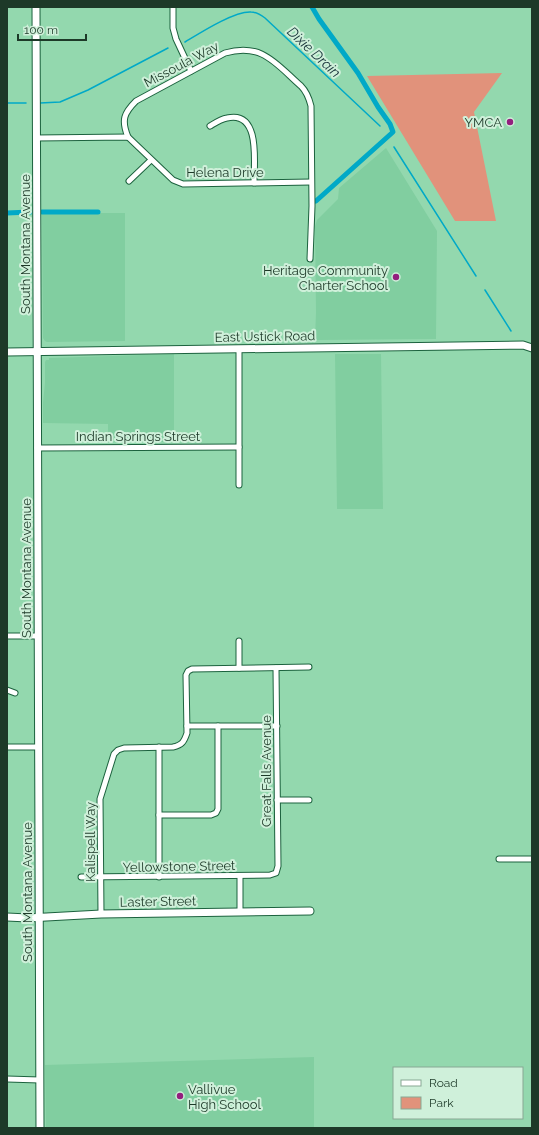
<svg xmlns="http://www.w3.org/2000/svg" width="539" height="1135" font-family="Raleway,sans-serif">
<rect width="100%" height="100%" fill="#93d8ae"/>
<g fill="#81cea0">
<path d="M386,148L437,231L436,339L315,340L316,312L315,226L317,220L338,199L339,188Z"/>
<path d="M42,213H125V341L47,342L45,341L43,338Z"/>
<path d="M174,354V442H108V424L43,423V403L45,383V362L46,360H49V358Z"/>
<path d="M335,354H381L383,509H337Z"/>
<path d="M314,1057V1128H46L45,1065Z"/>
</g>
<path fill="#e1927b" d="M502,73L474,112L496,221H455L367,76Z"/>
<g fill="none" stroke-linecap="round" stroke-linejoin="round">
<g stroke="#00a9c7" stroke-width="1.5">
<path d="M185,42C200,33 234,11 251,12C256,12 261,15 265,18L380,126"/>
<path d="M7,103H26"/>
<path d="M40,103L60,102L88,90L168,48"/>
<path d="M394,147L476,276"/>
<path d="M485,290L511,331"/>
</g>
<g stroke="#00a9c7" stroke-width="5">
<path d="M312,7L319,19L358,73L378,107L390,124L393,132L316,201"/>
<path d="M42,212H98"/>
<path d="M7,213L30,212"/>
</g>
<g stroke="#1c623e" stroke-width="7">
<g id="street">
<path d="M173,7V28L176,39L191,71"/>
<path d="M210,126C215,123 221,119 227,118C261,110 254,163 254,183"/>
<path d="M128,137C121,120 124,113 136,101L225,53C262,42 276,64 301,86C307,92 309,98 311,106L312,206L310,259"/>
<path d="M36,138L128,137L173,180L183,184L311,182"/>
<path d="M129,181L151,160"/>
<path d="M239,349V485"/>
<path d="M37,448L239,447"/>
<path d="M7,636H38"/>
<path d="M239,641V668"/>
<path d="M7,690L15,693"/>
<path d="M187,726H277"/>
<path d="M7,747H39"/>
<path d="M159,747V877"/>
<path d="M277,800H309"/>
<path d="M159,815H211L216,813L218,809V726"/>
<path d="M499,859H532"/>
<path d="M240,876V912"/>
<path d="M81,877L270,875L276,873L278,866L276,668"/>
<path d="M101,914L100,799L114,754L118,750L124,748L173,747C182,745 184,742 187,733L186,675L188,671L192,669L309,667"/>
<path d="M7,1079L40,1080"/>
</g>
</g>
<g stroke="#1c623e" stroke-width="9">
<g id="secondary">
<path d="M36,7L40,1128"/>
<path d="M7,352L523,345L532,348"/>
<path d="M7,917L28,918L101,914L310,911"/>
</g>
</g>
<use href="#street" stroke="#fff" stroke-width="5"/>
<use href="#secondary" stroke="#fff" stroke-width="7"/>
</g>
<g fill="#931f7e" stroke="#cff0da" stroke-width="1.5">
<circle cx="510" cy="122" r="4"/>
<circle cx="396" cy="277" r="4"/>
<circle cx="180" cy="1096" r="4"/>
</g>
<g text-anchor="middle" stroke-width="4" stroke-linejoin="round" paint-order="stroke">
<g font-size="13" fill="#1d3928" stroke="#cff0da">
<text transform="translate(181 64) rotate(-28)" y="5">Missoula Way</text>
<text x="225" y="177">Helena Drive</text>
<text transform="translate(25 244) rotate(-90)" y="5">South Montana Avenue</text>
<text transform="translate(265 336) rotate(-1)" y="5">East Ustick Road</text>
<text x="138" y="441">Indian Springs Street</text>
<text transform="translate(26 568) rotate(-90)" y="5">South Montana Avenue</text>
<text transform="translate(266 771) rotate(-90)" y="5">Great Falls Avenue</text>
<text transform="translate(90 842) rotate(-90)" y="5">Kalispell Way</text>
<text transform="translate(179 866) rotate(-1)" y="5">Yellowstone Street</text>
<text transform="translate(27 892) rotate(-90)" y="5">South Montana Avenue</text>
<text transform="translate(158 901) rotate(-1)" y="5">Laster Street</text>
</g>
<g font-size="13" fill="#1d3928" stroke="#cff0da" text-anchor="end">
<text x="502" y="127">YMCA</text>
<text x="388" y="275">Heritage Community<tspan x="388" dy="15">Charter School</tspan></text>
<text x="188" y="1094" text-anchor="start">Vallivue<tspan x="188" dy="15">High School</tspan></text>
</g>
<g font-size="14" font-style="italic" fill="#153138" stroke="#cff0da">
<text transform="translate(314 52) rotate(43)" y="5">Dixie Drain</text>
</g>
</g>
<rect width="539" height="1135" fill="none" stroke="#1d3928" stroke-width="16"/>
<rect x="393" y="1067" width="130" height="52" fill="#cff0da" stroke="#88a793"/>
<rect x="401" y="1080" width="20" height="6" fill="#ffffff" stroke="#88a793"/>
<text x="429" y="1087" font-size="12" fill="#1d3928">Road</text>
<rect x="401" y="1097" width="20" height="12" fill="#e1927b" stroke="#88a793"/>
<text x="429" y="1107" font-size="12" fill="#1d3928">Park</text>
<path d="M18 34v6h68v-6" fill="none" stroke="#1d3928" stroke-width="2"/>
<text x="24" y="34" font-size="12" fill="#1d3928" stroke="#cff0da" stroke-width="3" paint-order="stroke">100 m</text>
</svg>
